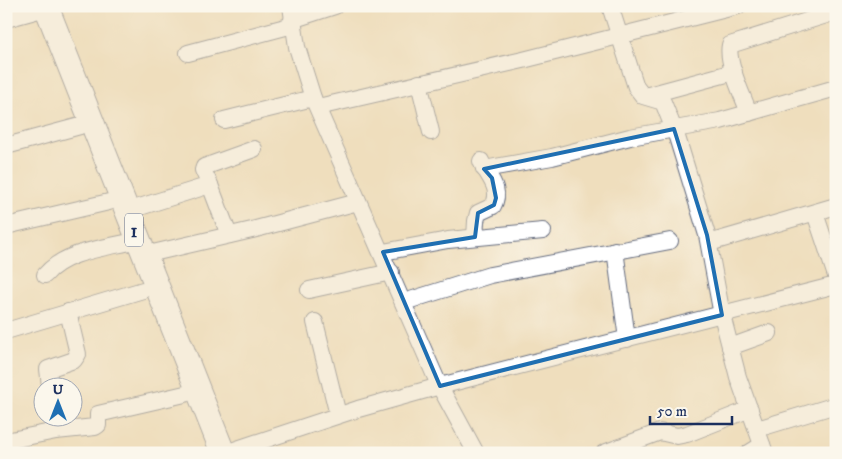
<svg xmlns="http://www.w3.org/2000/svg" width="842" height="459" font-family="'IM FELL DW Pica',serif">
<rect width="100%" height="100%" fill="#fbf7ec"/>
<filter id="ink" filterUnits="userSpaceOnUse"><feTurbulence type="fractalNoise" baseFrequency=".02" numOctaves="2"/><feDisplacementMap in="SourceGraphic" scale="10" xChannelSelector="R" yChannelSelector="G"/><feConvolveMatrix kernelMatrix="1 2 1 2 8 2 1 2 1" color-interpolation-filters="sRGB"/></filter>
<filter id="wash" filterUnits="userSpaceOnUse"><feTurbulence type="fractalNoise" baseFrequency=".0096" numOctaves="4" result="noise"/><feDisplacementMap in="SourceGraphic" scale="20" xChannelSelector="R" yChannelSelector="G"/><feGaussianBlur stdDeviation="1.12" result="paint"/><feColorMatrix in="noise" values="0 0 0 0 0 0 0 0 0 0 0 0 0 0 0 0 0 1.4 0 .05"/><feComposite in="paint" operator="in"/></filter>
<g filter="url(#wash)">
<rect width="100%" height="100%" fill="#efdebd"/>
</g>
<g filter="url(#ink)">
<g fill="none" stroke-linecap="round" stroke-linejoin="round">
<g stroke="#656c7f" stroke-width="18">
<g id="minor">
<path d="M291,6L297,47L313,98L439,385L476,453"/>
<path d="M610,6L636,87L643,96L663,102L677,137L707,235L722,315L738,377L765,453"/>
<path d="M6,19L53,6"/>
<path d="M292,20L335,6"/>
<path d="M188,53L293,25"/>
<path d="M419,83L431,132"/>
<path d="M645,96L734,72"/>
<path d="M318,107L523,60L738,6"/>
<path d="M749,113C743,96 726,62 730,45L836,12"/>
<path d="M224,120L313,98"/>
<path d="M6,146L80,126"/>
<path d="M484,169L552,157L630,137L720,121L836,88"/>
<path d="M210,185L229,235"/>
<path d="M127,211L210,185L203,170L204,167L254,149"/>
<path d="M815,213L836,276"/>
<path d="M6,226L109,202"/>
<path d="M475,237L476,221L478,213L493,206C503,188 486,175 481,161"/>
<path d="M709,243L836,206"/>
<path d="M615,250L627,339"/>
<path d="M383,252L448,240L543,231"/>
<path d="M144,255L252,230L358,202"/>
<path d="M45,275C66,250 108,248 138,240"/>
<path d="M309,290L391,272"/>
<path d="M404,302L490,275L670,241"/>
<path d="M315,322L338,415"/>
<path d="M6,331L143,290"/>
<path d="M730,347L769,333"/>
<path d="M50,386L48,369L74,360L78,354L68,312"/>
<path d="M757,429L836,405"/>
<path d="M6,441L56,431L95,427L98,425V414L185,394"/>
<path d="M225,453L358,409L440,386L836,285"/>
<path d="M604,453L660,432L677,436L687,434L750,409"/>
<path d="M749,453L762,445"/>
</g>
</g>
<g stroke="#656c7f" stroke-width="26">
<path id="highway" d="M46,6L223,453"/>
</g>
<use href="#minor" stroke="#fff" stroke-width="16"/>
<use href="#highway" stroke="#fff" stroke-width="24"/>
</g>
</g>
<path d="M0 0H842V459H0ZM674,129L707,235L722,315L440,386L383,252L475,237L478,213L494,205L496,198L492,178L484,169Z" fill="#efdebd" fill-opacity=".55" fill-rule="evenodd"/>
<path fill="none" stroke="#1f6fb2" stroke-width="4" stroke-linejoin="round" d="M674,129L707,235L722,315L440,386L383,252L475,237L478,213L494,205L496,198L492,178L484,169Z"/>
<g text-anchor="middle" stroke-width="5" stroke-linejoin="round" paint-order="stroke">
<rect fill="#fbf7ec" stroke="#5e6b89" stroke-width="1" x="125" y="213.5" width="18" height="33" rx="4"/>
<g font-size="19" font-weight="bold" fill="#1b2f5e">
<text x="134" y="237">1</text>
</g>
</g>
<rect width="842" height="459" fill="none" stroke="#fbf7ec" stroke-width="25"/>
<g transform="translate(58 402)"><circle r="24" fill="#fbf7ec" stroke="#a1a7b3"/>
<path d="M0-4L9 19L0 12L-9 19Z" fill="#1f6fb2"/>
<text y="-8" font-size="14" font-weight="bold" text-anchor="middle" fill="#1b2f5e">U</text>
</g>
<path d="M650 416v8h82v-8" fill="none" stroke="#1b2f5e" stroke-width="2.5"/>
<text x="657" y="416" font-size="15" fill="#1b2f5e" stroke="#fbf7ec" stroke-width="4" paint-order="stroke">50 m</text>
</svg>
